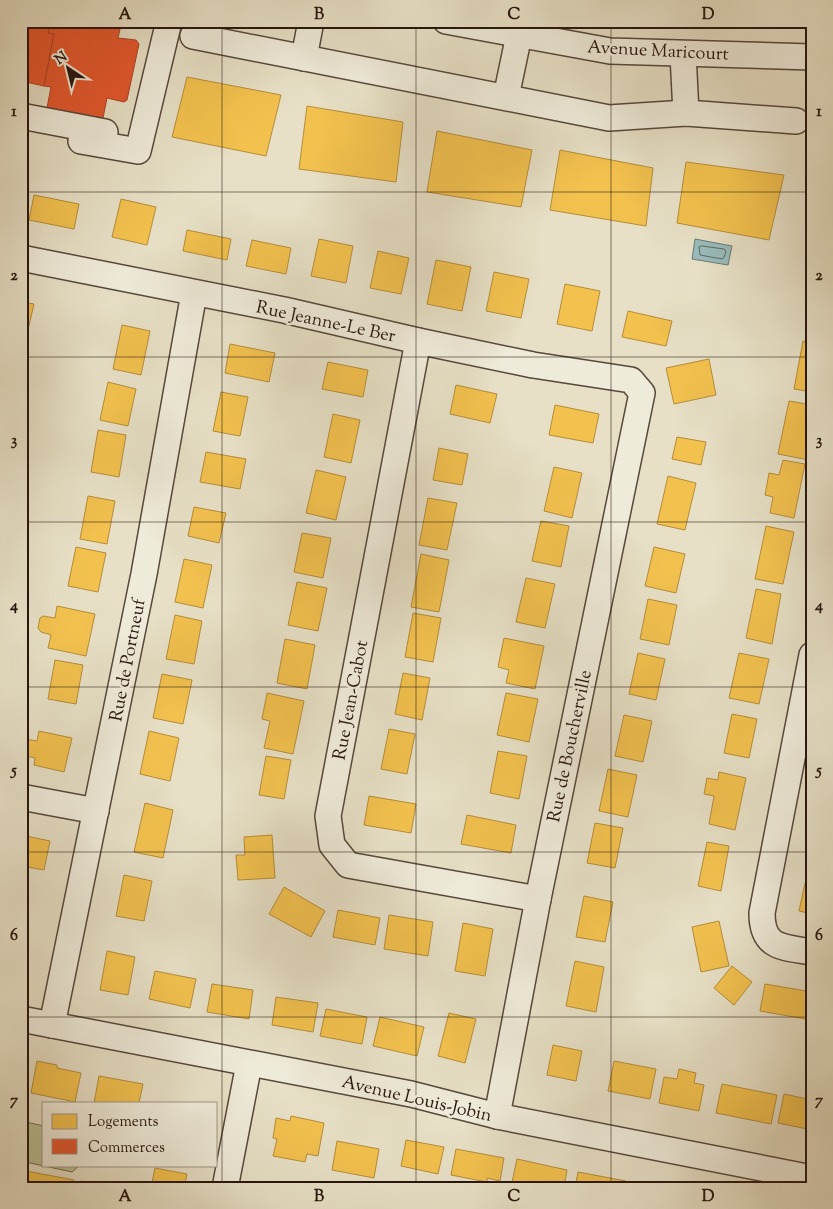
<svg xmlns="http://www.w3.org/2000/svg" width="833" height="1209" font-family="'Sorts Mill Goudy',serif">
<rect width="100%" height="100%" fill="#e7e0c6"/>
<filter id="stains"><feTurbulence type="fractalNoise" baseFrequency=".004" numOctaves="4"/><feColorMatrix values="0 0 0 0 .2 0 0 0 0 .09 0 0 0 0 .02 0 0 0 .5 -.17"/></filter>
<radialGradient id="worn" r=".72"><stop offset=".6" stop-color="#630" stop-opacity="0"/><stop offset="1" stop-color="#630" stop-opacity=".3"/></radialGradient>
<path fill="#b9c193" stroke="#706b50" d="M21,1121L44,1126V1165H80L72,1172L21,1161Z"/>
<path fill="#98bcbb" stroke="#6b7976" d="M695,239L732,246L728,265L692,259Z"/>
<g fill="#f2c14e" stroke="#b58d3b">
<path d="M187,77L281,95L266,156L172,137Z"/>
<path d="M307,106L403,122L396,182L299,169Z"/>
<path d="M437,131L532,150L521,207L427,192Z"/>
<path d="M560,150L653,168L646,226L550,210Z"/>
<path d="M686,162L784,175L769,240L677,223Z"/>
<path d="M34,195L79,204L74,229L29,220Z"/>
<path d="M121,199L156,207L147,245L112,237Z"/>
<path d="M187,230L231,239L227,260L183,251Z"/>
<path d="M319,239L353,246L346,283L311,276Z"/>
<path d="M252,240L291,248L286,274L246,266Z"/>
<path d="M378,251L409,258L401,294L370,288Z"/>
<path d="M436,260L471,267L462,311L427,304Z"/>
<path d="M494,272L529,279L521,318L486,311Z"/>
<path d="M565,284L600,291L592,331L557,324Z"/>
<path d="M21,302L34,304L24,347H21Z"/>
<path d="M628,311L672,321L666,346L622,337Z"/>
<path d="M122,325L150,331L141,375L113,369Z"/>
<path d="M803,341L812,343V392L794,389Z"/>
<path d="M230,344L275,353L269,382L225,373Z"/>
<path d="M709,359L716,395L674,404L666,368Z"/>
<path d="M328,362L368,370L363,397L322,389Z"/>
<path d="M108,382L136,389L128,426L100,420Z"/>
<path d="M456,385L497,394L490,423L450,414Z"/>
<path d="M221,392L248,397L240,436L213,431Z"/>
<path d="M789,401L812,405V444L809,460L778,454Z"/>
<path d="M555,405L599,414L593,443L549,435Z"/>
<path d="M333,414L360,420L351,463L324,457Z"/>
<path d="M98,430L126,435L119,477L91,472Z"/>
<path d="M677,437L706,442L701,465L672,459Z"/>
<path d="M439,448L468,454L462,485L433,480Z"/>
<path d="M206,452L246,459L240,489L200,482Z"/>
<path d="M783,460L805,464L794,518L770,513L773,497L765,495L769,473L779,475Z"/>
<path d="M554,467L582,473L572,518L544,511Z"/>
<path d="M316,470L346,477L336,520L306,513Z"/>
<path d="M668,476L696,483L685,530L657,524Z"/>
<path d="M88,496L115,501L107,544L80,539Z"/>
<path d="M428,498L457,503L447,550L419,545Z"/>
<path d="M194,507L226,513L219,543L188,536Z"/>
<path d="M541,521L569,526L561,567L532,561Z"/>
<path d="M766,526L794,532L783,584L755,579Z"/>
<path d="M302,533L331,538L323,578L294,572Z"/>
<path d="M76,547L106,553L98,592L68,586Z"/>
<path d="M654,547L685,554L676,593L645,586Z"/>
<path d="M421,554L449,560L439,612L411,607Z"/>
<path d="M184,559L212,565L203,608L175,602Z"/>
<path d="M526,578L555,584L545,628L516,622Z"/>
<path d="M297,582L327,588L318,631L288,625Z"/>
<path d="M756,589L781,594L772,644L746,638Z"/>
<path d="M648,599L677,605L669,645L640,639Z"/>
<path d="M57,606L95,614L86,656L48,648L51,635L41,632L38,628L40,618L43,616L55,618Z"/>
<path d="M413,613L441,618L433,662L405,657Z"/>
<path d="M175,615L202,621L194,664L166,659Z"/>
<path d="M504,638L544,646L535,689L506,683L509,670L498,667Z"/>
<path d="M285,639L315,645L307,689L277,683Z"/>
<path d="M638,653L665,659L656,700L629,694Z"/>
<path d="M739,653L769,659L759,704L729,698Z"/>
<path d="M55,660L83,665L76,704L48,699Z"/>
<path d="M403,673L430,678L422,720L395,714Z"/>
<path d="M162,674L192,680L183,724L153,718Z"/>
<path d="M267,693L304,701L293,754L264,748L270,721L262,719Z"/>
<path d="M506,693L538,699L529,742L497,735Z"/>
<path d="M732,714L757,719L749,758L724,753Z"/>
<path d="M624,715L652,721L643,762L615,756Z"/>
<path d="M389,729L415,734L407,774L381,769Z"/>
<path d="M39,731L72,738L64,772L34,765L35,758L22,755L25,739L37,741Z"/>
<path d="M149,731L179,738L170,781L140,774Z"/>
<path d="M498,751L527,756L519,799L490,793Z"/>
<path d="M266,756L291,760L284,799L259,795Z"/>
<path d="M608,769L637,775L628,817L599,811Z"/>
<path d="M719,772L746,778L735,830L709,824L714,796L704,794L707,778L718,780Z"/>
<path d="M369,796L416,804L411,833L364,825Z"/>
<path d="M145,803L173,810L163,858L134,852Z"/>
<path d="M467,815L516,825L511,853L461,844Z"/>
<path d="M595,823L623,828L615,868L587,863Z"/>
<path d="M21,835L50,841L44,870L21,866Z"/>
<path d="M272,835L275,878L238,880L236,855H245L244,837Z"/>
<path d="M707,842L729,846L721,891L698,886Z"/>
<path d="M124,875L152,881L144,921L116,916Z"/>
<path d="M805,883L812,885V914L799,911Z"/>
<path d="M284,887L325,911L311,937L269,914Z"/>
<path d="M584,896L613,902L605,942L576,937Z"/>
<path d="M338,910L380,918L375,945L333,937Z"/>
<path d="M389,915L433,922L428,956L384,949Z"/>
<path d="M719,921L729,966L701,972L692,927Z"/>
<path d="M463,923L493,929L485,976L455,971Z"/>
<path d="M21,947L27,948L21,975Z"/>
<path d="M107,951L135,957L128,995L100,990Z"/>
<path d="M575,961L604,967L596,1012L566,1006Z"/>
<path d="M732,966L752,982L734,1005L714,988Z"/>
<path d="M155,971L196,979L190,1008L149,999Z"/>
<path d="M212,984L253,990L249,1019L207,1012Z"/>
<path d="M765,984L812,992L811,1020L760,1011Z"/>
<path d="M276,997L318,1003L313,1032L272,1025Z"/>
<path d="M326,1009L367,1017L362,1044L320,1036Z"/>
<path d="M449,1013L476,1019L465,1063L438,1056Z"/>
<path d="M380,1017L424,1027L417,1056L373,1046Z"/>
<path d="M553,1045L582,1051L576,1081L547,1075Z"/>
<path d="M37,1061L57,1065V1068L81,1073L75,1102L31,1093Z"/>
<path d="M614,1061L656,1069L650,1099L608,1091Z"/>
<path d="M679,1069L696,1073L694,1083L704,1085L699,1111L659,1103L664,1077L677,1079Z"/>
<path d="M99,1076L143,1084L139,1103H94Z"/>
<path d="M722,1084L777,1095L771,1124L716,1113Z"/>
<path d="M784,1094L812,1100V1130L778,1123Z"/>
<path d="M291,1116L324,1123L318,1156L307,1154L305,1162L273,1156L277,1139L273,1138L276,1118L290,1121Z"/>
<path d="M406,1140L444,1147L438,1174L401,1166Z"/>
<path d="M337,1141L379,1149L374,1178L332,1170Z"/>
<path d="M456,1149L504,1158L500,1181L487,1178V1182L451,1175Z"/>
<path d="M517,1159L567,1170L564,1188L511,1187Z"/>
<path d="M155,1168L187,1174L184,1188H151Z"/>
<path d="M21,1170L74,1180L72,1188H21Z"/>
<path d="M578,1172L626,1181L625,1188H575Z"/>
<path d="M81,1181L113,1188H80Z"/>
</g>
<g fill="#e4572e" stroke="#ab4324">
<path d="M21,21H51L48,33L54,34L44,86L21,81Z"/>
<path d="M51,21H122L118,38L136,40L139,44L127,100L124,102L107,98L102,123L46,113L51,87L44,86L54,34L48,33Z"/>
</g>
<g fill="none" stroke-linecap="round" stroke-linejoin="round">
<path stroke="#606864" stroke-width="1" d="M702,246L724,249L726,252L724,257L722,259L700,255L699,247Z"/>
<g stroke="#57483c" stroke-width="28">
<g id="minor">
<path d="M446,21L610,51L812,57"/>
<path d="M193,36L609,118L686,113L796,121"/>
<path d="M683,54L686,113"/>
<path d="M304,58L311,21"/>
<path d="M506,97L519,35"/>
<path d="M21,116L105,132"/>
<path d="M81,141L138,151L169,21"/>
<path d="M21,258L284,310L418,341L533,365L631,380L642,393L538,899L497,1116"/>
<path d="M418,341L328,816L332,845L348,865L538,899"/>
<path d="M812,655L762,913C762,949 783,947 812,952"/>
<path d="M21,797L96,811"/>
<path d="M21,1019L411,1094L497,1116L812,1178"/>
<path d="M52,1025L144,574L194,293"/>
<path d="M225,1188L249,1064"/>
</g>
</g>
<use href="#minor" stroke="#efebda" stroke-width="25"/>
</g>
<path fill="none" stroke="#27150e" stroke-width="1" stroke-opacity="0.55" d="M222,21V1188M416,21V1188M611,21V1188M21,192H812M21,357H812M21,522H812M21,687H812M21,852H812M21,1017H812"/>
<g text-anchor="middle" stroke-width="5" stroke-linejoin="round" paint-order="stroke">
<g font-size="18" fill="#27150e" stroke="#efebda">
<text transform="translate(658 50) rotate(3)" y="6">Avenue Maricourt</text>
<text transform="translate(326 321) rotate(12)" y="6">Rue Jeanne-Le Ber</text>
<text transform="translate(127 660) rotate(-79)" y="6">Rue de Portneuf</text>
<text transform="translate(350 700) rotate(-79)" y="6">Rue Jean-Cabot</text>
<text transform="translate(569 746) rotate(-78)" y="6">Rue de Boucherville</text>
<text transform="translate(417 1098) rotate(13)" y="6">Avenue Louis-Jobin</text>
</g>
</g>
<rect width="833" height="1209" fill="none" stroke="#e7e0c6" stroke-width="55"/>
<rect x="42" y="1102" width="175" height="65" fill="#efebda" stroke="#9f9588"/>
<rect x="52" y="1114" width="25" height="15" fill="#f2c14e" stroke="#9f9588"/>
<text x="88" y="1126" font-size="15" fill="#27150e">Logements</text>
<rect x="52" y="1139" width="25" height="15" fill="#e4572e" stroke="#9f9588"/>
<text x="88" y="1152" font-size="15" fill="#27150e">Commerces</text>
<g transform="translate(68 68) rotate(325)" stroke="#efebda" stroke-width="4" paint-order="stroke">
<path d="M0-4L9 19L0 12L-9 19Z" fill="#27150e"/>
<text y="-8" font-size="14" font-weight="bold" text-anchor="middle" fill="#27150e">N</text>
</g>
<rect x="28" y="28" width="778" height="1154" fill="none" stroke="#27150e" stroke-width="2"/>
<g font-size="16" text-anchor="middle" font-weight="bold" fill="#27150e">
<text x="125" y="19">A</text>
<text x="319" y="19">B</text>
<text x="514" y="19">C</text>
<text x="708" y="19">D</text>
<text x="14" y="116">1</text>
<text x="819" y="116">1</text>
<text x="14" y="280">2</text>
<text x="819" y="280">2</text>
<text x="14" y="445">3</text>
<text x="819" y="445">3</text>
<text x="14" y="610">4</text>
<text x="819" y="610">4</text>
<text x="14" y="775">5</text>
<text x="819" y="775">5</text>
<text x="14" y="940">6</text>
<text x="819" y="940">6</text>
<text x="14" y="1105">7</text>
<text x="819" y="1105">7</text>
<text x="125" y="1201">A</text>
<text x="319" y="1201">B</text>
<text x="514" y="1201">C</text>
<text x="708" y="1201">D</text>
</g>
<rect width="100%" height="100%" filter="url(#stains)"/>
<rect width="100%" height="100%" fill="url(#worn)"/>
</svg>
